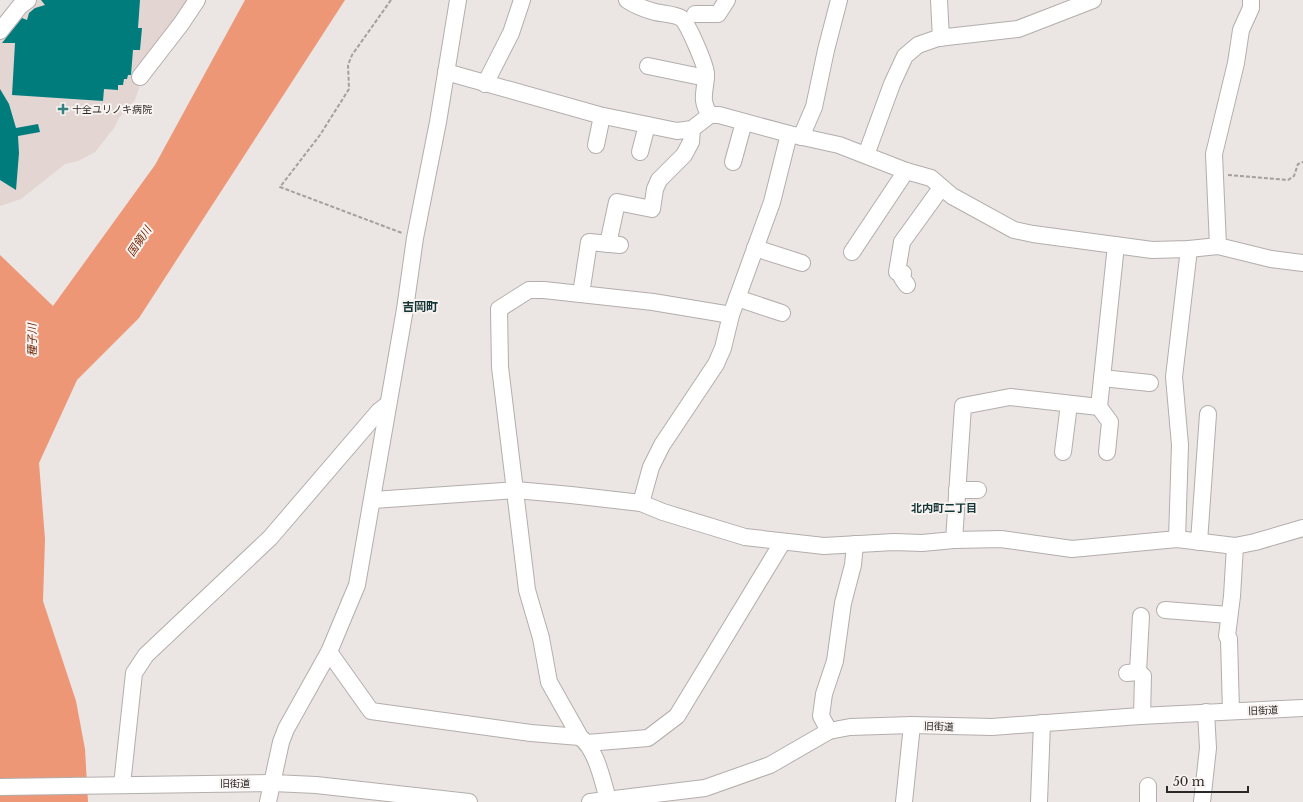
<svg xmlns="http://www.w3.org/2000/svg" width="1303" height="802" font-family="'Libre Baskerville','Noto Sans JP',serif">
<rect width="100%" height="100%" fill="#ebe5e3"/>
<path fill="#e3d5d1" d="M35,0H204L141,81L135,100L119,118L114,128L95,152L78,161L65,164L21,199L0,206V38Z"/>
<path fill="#ed9777" d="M245,0H345L139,318L77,380L39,463L45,539L43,601L76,701L85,749L88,802H0V255L53,306L155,165Z"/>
<g fill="#007c7d">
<path d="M41,0H140L138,28H142L140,50H133L131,75H128L127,79H124L123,85H118V90L104,89L103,101L12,95L15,43H2L22,18L27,20L29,13L35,8L45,5Z"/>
<path d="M0,89L9,104L16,128L38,124L40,132L18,136L19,153L16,190L0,180Z"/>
</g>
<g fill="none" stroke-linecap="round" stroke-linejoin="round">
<g stroke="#b3aeac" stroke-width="18">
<g id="minor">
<path d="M627,0C636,6 644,9 655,12C663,14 675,14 681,18C688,23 706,66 706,74C706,91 699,99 710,115"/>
<path d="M939,0L941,38"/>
<path d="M695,14H718L727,0"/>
<path d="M0,31L20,6L28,0"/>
<path d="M648,66L706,78"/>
<path d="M446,72L599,115L677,131L692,129L710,115H719L789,134L839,145L906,171L931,178L952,196L1014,230L1033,234L1152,250L1189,249L1218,246L1271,259L1303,263"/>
<path d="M140,77L181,24L197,0"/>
<path d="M485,84L511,33L522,0"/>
<path d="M801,137L814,107L826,50L839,0"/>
<path d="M596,145L602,116"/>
<path d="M640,152L647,125"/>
<path d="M866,155L892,84L905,56L918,45L938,38L1018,29L1093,0"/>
<path d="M733,162L744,122"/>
<path d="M608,244L617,202L652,209L655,189L659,180L684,155L691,142L692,129"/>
<path d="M1218,246L1214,154L1236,63L1241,30L1251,8V0"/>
<path d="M755,248L802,263"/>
<path d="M852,252L906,171"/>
<path d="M907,285L902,278L903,273L897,272L902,242L941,188"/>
<path d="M581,294L589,242L620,245"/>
<path d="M737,298L782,313"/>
<path d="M1102,378L1150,383"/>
<path d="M1099,407L1110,422L1107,452"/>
<path d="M1063,452L1069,404"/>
<path d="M957,490H978"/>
<path d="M373,500L516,490L571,495L641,503L663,512L745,537L824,546L894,542L922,543L954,540L1001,539L1072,549L1177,539L1235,546L1255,542L1303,528"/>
<path d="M641,503L651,467L662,445L716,364L723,348L731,315L772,202L789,134"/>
<path d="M1177,539L1180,445L1174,377L1189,249"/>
<path d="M954,540L963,406L1010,397L1099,407L1116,245"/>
<path d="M1199,542L1208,414"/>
<path d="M1165,610L1229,615"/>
<path d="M329,652L371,711L531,733L580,737"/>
<path d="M1138,672L1141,616"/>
<path d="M1127,673L1138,672L1143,676L1142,716"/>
<path d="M1231,711L1229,639L1227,636L1232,596L1235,546"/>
<path d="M829,731L821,716L824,694L835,661L843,603L853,565L855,544"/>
<path d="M587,743L648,738L677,716L782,543"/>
<path d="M122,785L134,673L146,655L270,538L379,411L388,404"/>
<path d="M0,787L273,783L316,785L469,802"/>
<path d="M608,799C602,780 597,750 580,737L549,682L541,638L527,590L500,367L499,309L529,290H544L653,302L731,315"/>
<path d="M268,802L281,742L286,729L329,652L357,585L405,309L415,238L438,122L458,0"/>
<path d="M590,802L705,788L770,765L829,731L850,727L912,725L992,727L1140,716L1303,708"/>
<path d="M904,802L912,725"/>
<path d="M1039,802L1042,723"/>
<path d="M1148,802V786"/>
<path d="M1202,802L1208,748L1206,712"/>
</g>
</g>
<g stroke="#a4a09e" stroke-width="2" stroke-dasharray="4 2" stroke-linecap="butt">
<path d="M391,0L352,55L348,65L349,89L320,135L280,187L402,233"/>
<path d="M1228,175L1288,180L1294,176L1298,164L1303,162"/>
</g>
<use href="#minor" stroke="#fff" stroke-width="16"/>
</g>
<path fill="#378080" stroke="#f8f2f0" stroke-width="1.5" d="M61 103h4v4h4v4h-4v4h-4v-4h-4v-4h4z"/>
<g text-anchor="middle" stroke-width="4" stroke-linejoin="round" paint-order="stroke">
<g font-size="10" fill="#2b2928" stroke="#f8f2f0" text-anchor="start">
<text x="72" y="113">十全ユリノキ病院</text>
</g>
<g font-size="10" fill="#2b2928" stroke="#f8f2f0">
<text transform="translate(1263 710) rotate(-2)" y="4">旧街道</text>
<text transform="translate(939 726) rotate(2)" y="4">旧街道</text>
<text x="235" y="787">旧街道</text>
</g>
<g font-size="11" font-style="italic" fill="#712602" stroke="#f8f2f0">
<text transform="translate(139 241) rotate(-56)" y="4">国領川</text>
<text transform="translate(32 340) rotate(-90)" y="4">種子川</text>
</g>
<g font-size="11" font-weight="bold" fill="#123535" stroke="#f8f2f0">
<text x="944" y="512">北内町二丁目</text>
</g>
<g font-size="12" font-weight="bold" fill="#123535" stroke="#f8f2f0">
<text x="420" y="311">吉岡町</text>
</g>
</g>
<path d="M1167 786v6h81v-6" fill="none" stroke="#2b2928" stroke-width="2"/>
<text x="1173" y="786" font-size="12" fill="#2b2928" stroke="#f8f2f0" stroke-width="3" paint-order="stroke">50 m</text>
</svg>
